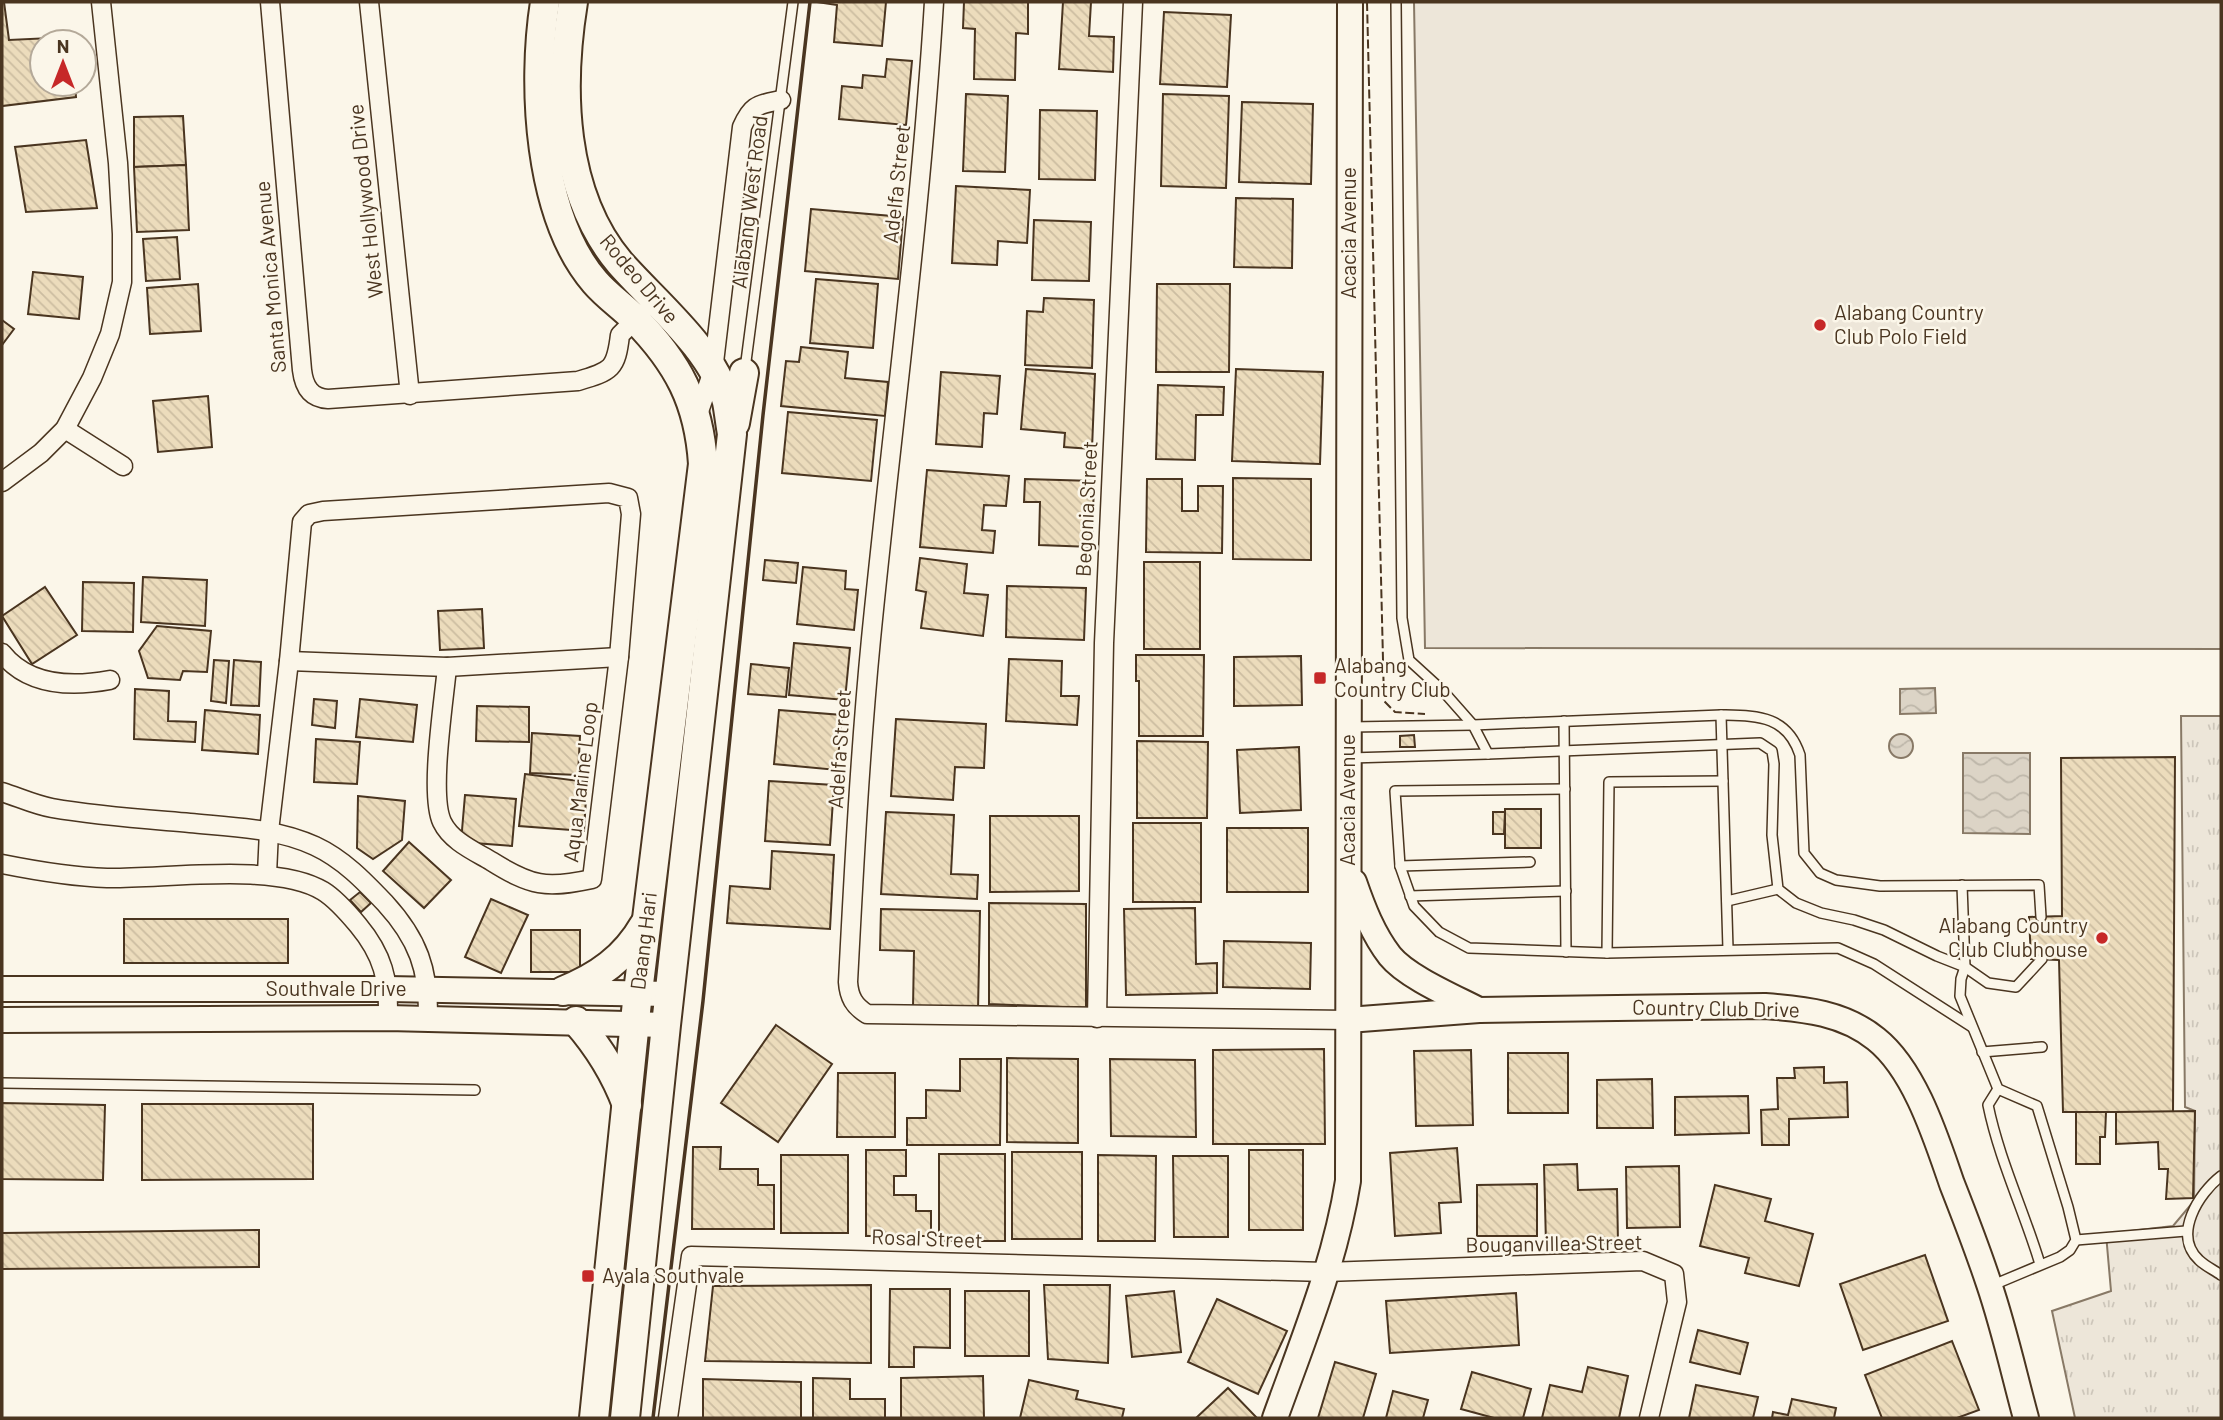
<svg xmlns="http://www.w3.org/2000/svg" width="2223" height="1420" font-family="Barlow,sans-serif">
<defs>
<pattern id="grass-tufts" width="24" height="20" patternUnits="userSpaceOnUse" patternTransform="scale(1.75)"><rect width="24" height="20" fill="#ede6d9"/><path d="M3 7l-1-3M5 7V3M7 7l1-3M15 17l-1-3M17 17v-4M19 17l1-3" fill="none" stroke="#cdc6ba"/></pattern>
<pattern id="water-waves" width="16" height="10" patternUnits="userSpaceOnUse" patternTransform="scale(1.75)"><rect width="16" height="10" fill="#dcd4c6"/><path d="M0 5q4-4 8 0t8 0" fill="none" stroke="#beb7aa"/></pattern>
<pattern id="building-back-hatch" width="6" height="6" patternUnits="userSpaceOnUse" patternTransform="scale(1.75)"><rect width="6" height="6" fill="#ecdcbc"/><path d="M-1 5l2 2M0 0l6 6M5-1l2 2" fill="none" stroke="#ccbda1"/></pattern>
</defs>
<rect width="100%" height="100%" fill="#fbf6e9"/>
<path fill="url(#grass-tufts)" stroke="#887966" stroke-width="2" d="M2181,716H2221V1418H2075L2052,1311L2111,1291L2106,1234L2173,1226L2194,1201L2195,1111L2185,1107Z"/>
<path fill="#ede6d9" stroke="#887966" stroke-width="2" d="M1414,2H2221V649L1425,648Z"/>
<g fill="url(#water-waves)" stroke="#887966" stroke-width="2">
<path d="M1935,688L1936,713L1900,714V689Z"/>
<circle cx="1901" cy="746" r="12"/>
<path d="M1963,753H2030V834L1963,833Z"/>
</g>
<g fill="url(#building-back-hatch)" stroke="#4a3520" stroke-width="2">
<path d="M2,2H4L9,40L72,37V42H42V84H75L76,97L2,106Z"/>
<path d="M817,2H886L882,46L834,42L837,5Z"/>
<path d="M964,2H1028V34L1016,33L1015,80L974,79L975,29L963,28Z"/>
<path d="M1063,2H1091L1089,36L1114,37L1113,72L1059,69Z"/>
<path d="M1164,12L1231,15L1227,87L1160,84Z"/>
<path d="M887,59L912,61L906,125L839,119L842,86L862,88L863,75L885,77Z"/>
<path d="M966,94L1008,96L1005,172L963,171Z"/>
<path d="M1163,94L1229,96L1226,188L1161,186Z"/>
<path d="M1242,102L1313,104L1311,184L1239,182Z"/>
<path d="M1040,110L1097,111L1095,180L1039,179Z"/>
<path d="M183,116L186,165L134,167V117Z"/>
<path d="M86,140L97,208L26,212L15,147Z"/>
<path d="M186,165L189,230L137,232L134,167Z"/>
<path d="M956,186L1030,190L1027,243L998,241L997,265L952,263Z"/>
<path d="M1236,198L1293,199L1292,268L1234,267Z"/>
<path d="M811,209L903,217L898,279L805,271Z"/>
<path d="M1034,220L1091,222L1089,281L1032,280Z"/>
<path d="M177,237L180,279L146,281L143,239Z"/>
<path d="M33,272L83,277L79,319L28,314Z"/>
<path d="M816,279L878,284L873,348L810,343Z"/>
<path d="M198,284L201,331L150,334L147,288Z"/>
<path d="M1157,284H1230L1229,372H1156Z"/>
<path d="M1044,298L1094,300L1092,368L1025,365L1027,311L1043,312Z"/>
<path d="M2,320L14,329L2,345Z"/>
<path d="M801,347L848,352L845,378L888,382L885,416L781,406L786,361L799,362Z"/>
<path d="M1026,369L1095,374L1092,449L1064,447L1065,433L1021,429Z"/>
<path d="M1236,369L1323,372L1320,464L1232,461Z"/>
<path d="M941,372L1000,376L997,414L984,413L982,447L936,444Z"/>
<path d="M1158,385L1224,387L1223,415H1196L1195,460L1156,459Z"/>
<path d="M208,396L212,447L158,452L153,401Z"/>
<path d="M788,412L877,420L871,481L782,473Z"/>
<path d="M927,470L1009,476L1006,506L984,505L982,530L995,531L993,553L920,547Z"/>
<path d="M1233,478L1311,479V560L1233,559Z"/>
<path d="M1025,479L1094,481L1092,547L1039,545L1040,502H1024Z"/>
<path d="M1147,479H1182V511H1198V486H1223L1222,553L1146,552Z"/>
<path d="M920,558L967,564L964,593L988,595L983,636L921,628L926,592L916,590Z"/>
<path d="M765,560L798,563L796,583L763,580Z"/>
<rect x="1144" y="562" width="56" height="87"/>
<path d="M803,567L846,571L845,589L858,590L854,630L797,624Z"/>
<path d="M143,577L207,580L205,626L141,622Z"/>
<path d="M83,582L134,583L133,632L82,631Z"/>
<path d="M1007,586L1086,588L1084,640L1006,637Z"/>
<path d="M45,587L77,635L32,664L2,616Z"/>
<path d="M482,609L484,648L440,650L438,611Z"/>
<path d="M157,626L211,631L207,672L183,671L180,680L148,678L139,651Z"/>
<path d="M794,643L850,648L845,700L789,695Z"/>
<path d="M1136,655H1204L1203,736H1139V681H1136Z"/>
<path d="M1301,656L1302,705L1234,706V657Z"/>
<path d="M1009,659L1062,661L1061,696H1079L1077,725L1006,721Z"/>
<path d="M214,660L229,661L226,703L211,701Z"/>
<path d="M234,660L261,662L259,706L231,705Z"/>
<path d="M751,664L789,668L786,697L748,694Z"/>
<path d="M135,689L169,691L168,721L196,722L195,742L134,739Z"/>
<path d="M314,699L337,701L335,728L312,725Z"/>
<path d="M360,699L417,705L413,742L356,737Z"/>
<path d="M477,706L529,707V742L476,741Z"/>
<path d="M205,710L260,715L258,754L202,750Z"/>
<path d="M779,710L842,715L837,770L774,764Z"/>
<path d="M896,719L986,724L984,768L955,767L953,800L891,796Z"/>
<path d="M532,733L580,736L578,775L530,773Z"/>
<path d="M1414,735L1415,747H1400V736Z"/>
<path d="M316,739L360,742L357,784L314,782Z"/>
<path d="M1137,741L1208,742L1207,818H1137Z"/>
<path d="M1299,747L1301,810L1240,813L1237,750Z"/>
<path d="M2175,757L2173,1112H2063L2059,960L2031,959L2029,917L2062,916L2061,758Z"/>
<path d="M525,774L587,782L584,831L519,826Z"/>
<path d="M769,781L834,785L830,845L765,841Z"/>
<path d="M465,795L516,799L512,846L461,842Z"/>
<path d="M358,796L405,801L402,840L373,859L357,848Z"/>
<rect x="1505" y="809" width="36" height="39"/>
<path d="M886,812L954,815L951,874L978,875L977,899L881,894Z"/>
<path d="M1493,812H1505L1504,834H1493Z"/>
<path d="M990,816H1079V891L990,892Z"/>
<rect x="1133" y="823" width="68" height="79"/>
<rect x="1227" y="828" width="81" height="64"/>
<path d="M409,842L451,880L424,908L383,871Z"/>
<path d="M772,851L834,855L830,929L727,923L730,886L770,889Z"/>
<path d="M360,892L371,903L361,912L350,900Z"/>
<path d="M491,899L528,915L501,973L465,957Z"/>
<path d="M989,903L1086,904V1008L989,1004Z"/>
<path d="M1195,908L1196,964L1217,963V993L1126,995L1124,909Z"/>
<path d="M881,909L980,911L978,1010L913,1008L914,951L880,950Z"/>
<rect x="124" y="919" width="164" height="44"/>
<rect x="531" y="930" width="49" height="42"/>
<path d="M1224,941L1311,943L1310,989L1223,987Z"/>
<path d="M776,1025L832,1064L778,1142L721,1103Z"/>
<path d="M1324,1049L1325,1144H1213V1050Z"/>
<path d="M1471,1050L1473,1125L1416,1126L1414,1051Z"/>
<rect x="1508" y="1053" width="60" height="60"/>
<path d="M1007,1058L1078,1059V1143L1007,1142Z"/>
<path d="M960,1059H1001L1000,1145H907V1118H926V1090L960,1091Z"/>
<path d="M1110,1059L1195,1060L1196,1137L1111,1136Z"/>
<path d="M1824,1067V1083L1847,1082L1848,1117L1789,1119V1145H1762L1761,1110L1778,1109L1777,1078H1795L1794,1068Z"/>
<path d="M838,1073H895V1137H837Z"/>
<path d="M1652,1079L1653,1128H1597V1080Z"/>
<path d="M1748,1096L1749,1133L1675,1135V1097Z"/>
<path d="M2,1103L105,1105L103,1180L2,1179Z"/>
<path d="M142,1104H313V1179L142,1180Z"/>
<path d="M2195,1111L2193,1198L2166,1199L2168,1169H2159L2158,1142L2116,1144V1112Z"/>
<path d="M2076,1112H2106L2105,1137H2100V1164H2076Z"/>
<path d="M693,1147H721L720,1169H758V1185H774V1229H692Z"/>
<path d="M1457,1148L1461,1202L1439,1203L1441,1233L1395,1236L1390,1153Z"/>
<path d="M866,1150H906V1176H894V1195H916V1211H931V1236H866Z"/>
<rect x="1249" y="1150" width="54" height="80"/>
<rect x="1012" y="1152" width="70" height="87"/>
<rect x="939" y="1154" width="66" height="87"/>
<rect x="781" y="1155" width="67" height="78"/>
<path d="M1098,1155L1156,1156L1155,1241H1098Z"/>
<path d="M1173,1156H1228V1237H1174Z"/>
<path d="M1577,1164L1578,1190L1617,1189L1618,1243L1546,1244L1544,1165Z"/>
<path d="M1679,1166L1680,1227L1627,1228L1626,1167Z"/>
<path d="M1537,1184V1236H1477V1185Z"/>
<path d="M1715,1185L1771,1199L1765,1221L1813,1234L1799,1286L1745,1273L1749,1258L1700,1246Z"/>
<path d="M259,1230V1267L2,1269V1233Z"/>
<path d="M1925,1255L1948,1321L1863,1350L1840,1284Z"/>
<path d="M871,1285V1363L705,1361L713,1286Z"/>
<path d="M1044,1285H1110L1108,1363L1048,1359Z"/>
<path d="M890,1289H950V1348L914,1347V1367H889Z"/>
<rect x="965" y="1291" width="64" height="65"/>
<path d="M1174,1291L1181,1352L1132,1357L1126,1296Z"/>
<path d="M1516,1293L1519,1345L1390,1353L1386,1301Z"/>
<path d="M1217,1299L1287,1331L1258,1394L1188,1362Z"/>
<path d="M1698,1330L1748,1343L1740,1374L1690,1362Z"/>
<path d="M1952,1341L1979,1410L1957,1418H1882L1865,1375Z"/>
<path d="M1335,1362L1376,1374L1363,1418H1318Z"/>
<path d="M1588,1367L1628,1376L1619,1418H1542L1550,1385L1582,1392Z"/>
<path d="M1472,1372L1531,1389L1523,1418H1494L1461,1409Z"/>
<path d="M983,1376L984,1418H901V1378Z"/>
<path d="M813,1378L850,1379V1399H885V1418H813Z"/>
<path d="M703,1379L801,1382V1418H703Z"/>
<path d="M1029,1380L1078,1391L1076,1399L1124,1409L1122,1418H1020Z"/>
<path d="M1696,1385L1758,1397L1753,1418H1689Z"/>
<path d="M1228,1388L1257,1418H1196Z"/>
<path d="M1393,1391L1428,1400L1423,1418H1386Z"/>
<path d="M1792,1399L1836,1408L1834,1418H1772L1773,1412L1788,1415Z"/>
</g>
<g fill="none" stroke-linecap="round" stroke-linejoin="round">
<g stroke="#4a3520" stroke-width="12">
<g id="lane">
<path d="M1396,2L1402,618L1409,660L1443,691L1473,725L1488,754"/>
<path d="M745,369L793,2"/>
<path d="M1721,715L1728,949"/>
<path d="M1564,721L1566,952"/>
<path d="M1351,727L1473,725L1721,715C1757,716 1787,715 1800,755L1804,853L1820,873L1836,880L1880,886L2039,885L2041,917"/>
<path d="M1350,758L1488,754L1760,743L1772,751L1774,764L1772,835L1778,889L1796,903L1821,913L1854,920L1884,930L1937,956L1965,967L1988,983L2016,987L2042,959"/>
<path d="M1565,789L1395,791L1400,866L1414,906L1439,932L1469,948L1607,953L1838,948L1874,964L1972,1027"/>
<path d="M1400,866L1530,862"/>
<path d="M1962,885L1965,967L1961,979L1960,996L1998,1089L2037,1106L2068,1207L2076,1240L2070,1250L2060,1257L1993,1285"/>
<path d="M1410,896L1566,891"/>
<path d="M1727,901L1778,889"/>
<path d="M1607,953L1609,782L1723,781"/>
<path d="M1982,1052L2042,1047"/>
<path d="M2,1083L475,1090"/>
<path d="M1998,1089L1988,1105C1999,1159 2024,1211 2040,1264"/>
<path d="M2221,1176C2199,1193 2172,1235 2199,1260C2205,1266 2214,1270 2221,1275"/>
<path d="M2076,1240L2186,1231"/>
</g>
</g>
<g stroke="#4a3520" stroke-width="21">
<g id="street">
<path d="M270,2L302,370C304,387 311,398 328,399L578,381C612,371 616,369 620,335L642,313"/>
<path d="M369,2L410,395"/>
<path d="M934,2C921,215 892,426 871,639C860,753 854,867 848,982C849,997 854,1006 867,1014L1348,1020"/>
<path d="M697,417L713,371L742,127C752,104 758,105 781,100"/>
<path d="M65,429L123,466"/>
<path d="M2,482L41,453L65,429L92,378L110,334L122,282V234L118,163L101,2"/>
<path d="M2,653C28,686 72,687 110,680"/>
<path d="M289,661L447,667L619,657"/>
<path d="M2,792C18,797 35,805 52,808C98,816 144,819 190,823C232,827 276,828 315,846C343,859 364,881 385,903C418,939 429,970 428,1018"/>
<path d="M2,864C37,871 72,877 107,878C165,879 276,862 323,891C336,899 348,913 358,925C383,955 389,980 388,1018"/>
<path d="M267,874L269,831L289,661L302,522L309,514L323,511L609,493L628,498L631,514L619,657L592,879C546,889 531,886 491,861C474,851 451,841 442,822C429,794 444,701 447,667"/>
<path d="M1097,1018L1104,643L1133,2"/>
<path d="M668,1418L691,1256L1326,1272L1643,1261L1674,1274L1677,1302L1649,1418"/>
</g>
</g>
<g stroke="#4a3520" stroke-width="28">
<g id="secondary">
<path d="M1354,882C1363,908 1373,934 1390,956C1407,977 1454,997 1479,1010"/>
<path d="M2,989H388L670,994"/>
<path d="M2,1020L388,1018L666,1025"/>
<path d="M1348,1020L1479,1010L1765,1006C1805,1009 1844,1013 1876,1039C1915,1070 1936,1138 1952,1184C1965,1217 1978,1251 1989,1284C2004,1328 2014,1374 2026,1418"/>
<path d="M1275,1418C1303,1340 1335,1263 1348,1181L1350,2"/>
</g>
</g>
<g stroke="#4a3520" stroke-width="32">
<g id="primary">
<path d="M545,2C532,85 538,216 595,282C607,296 622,306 635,319C678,363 699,402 703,464L638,992L594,1418"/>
<path d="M573,2C559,88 561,193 620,263C655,303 713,349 727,402C729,412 730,423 732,434L666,1025L625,1418"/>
<path d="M735,423L744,373"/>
<path d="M563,991C598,977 625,958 644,925"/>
<path d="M576,1021C598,1046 615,1073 627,1105"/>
</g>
</g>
<use href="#lane" stroke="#fbf6e9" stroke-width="9"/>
<use href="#street" stroke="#fbf6e9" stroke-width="18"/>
<use href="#secondary" stroke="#fbf6e9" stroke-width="24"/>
<use href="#primary" stroke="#fbf6e9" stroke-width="28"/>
<path stroke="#4a3520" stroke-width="2" stroke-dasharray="9 3.5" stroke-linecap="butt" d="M1367,2L1384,701L1395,712L1425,714"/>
<path stroke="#4a3520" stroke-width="3.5" d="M653,1418L703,1001L763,415L810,2"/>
</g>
<g fill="#c62828" stroke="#fbf6e9" stroke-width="2.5">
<circle cx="1820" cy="325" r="7"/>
<rect x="1313" y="671" width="14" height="14" rx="3.5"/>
<circle cx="2102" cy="938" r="7"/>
<rect x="581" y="1269" width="14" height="14" rx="3.5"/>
</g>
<g text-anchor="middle" stroke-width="5" stroke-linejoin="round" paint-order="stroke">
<g font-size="21" fill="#4a3520" stroke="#fbf6e9">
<text transform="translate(897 184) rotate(-84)" y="7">Adelfa Street</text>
<text transform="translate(366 201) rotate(-96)" y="7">West Hollywood Drive</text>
<text transform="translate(750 202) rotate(-83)" y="7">Alabang West Road</text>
<text transform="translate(1349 233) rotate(-90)" y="7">Acacia Avenue</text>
<text transform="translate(271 277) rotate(-95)" y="7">Santa Monica Avenue</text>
<text transform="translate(639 279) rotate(50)" y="7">Rodeo Drive</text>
<text transform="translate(1087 509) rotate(-87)" y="7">Begonia Street</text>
<text transform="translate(840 749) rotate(-86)" y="7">Adelfa Street</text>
<text transform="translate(581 782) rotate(-83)" y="7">Aqua Marine Loop</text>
<text transform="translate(1348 800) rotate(-90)" y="7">Acacia Avenue</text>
<text transform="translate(644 941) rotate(-83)" y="7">Daang Hari</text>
<text x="336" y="996">Southvale Drive</text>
<text transform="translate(1716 1009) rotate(1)" y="7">Country Club Drive</text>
<text transform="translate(927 1239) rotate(2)" y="7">Rosal Street</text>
<text transform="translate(1554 1244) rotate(-1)" y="7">Bouganvillea Street</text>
</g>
<g font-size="21" fill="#4a3520" stroke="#fbf6e9" text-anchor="start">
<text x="1834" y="320">Alabang Country<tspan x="1834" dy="24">Club Polo Field</tspan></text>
<text x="1334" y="673">Alabang<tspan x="1334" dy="24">Country Club</tspan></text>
<text x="2088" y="933" text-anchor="end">Alabang Country<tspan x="2088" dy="24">Club Clubhouse</tspan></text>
<text x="602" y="1283">Ayala Southvale</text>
</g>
</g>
<rect width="2223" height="1420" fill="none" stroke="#4a3520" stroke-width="7"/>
<g transform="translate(63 63)"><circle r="33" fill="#fbf6e9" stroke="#b4a999" stroke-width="2"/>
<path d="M0-5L12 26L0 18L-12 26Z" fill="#c62828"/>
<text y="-10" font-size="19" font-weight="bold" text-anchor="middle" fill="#4a3520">N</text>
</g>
</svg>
